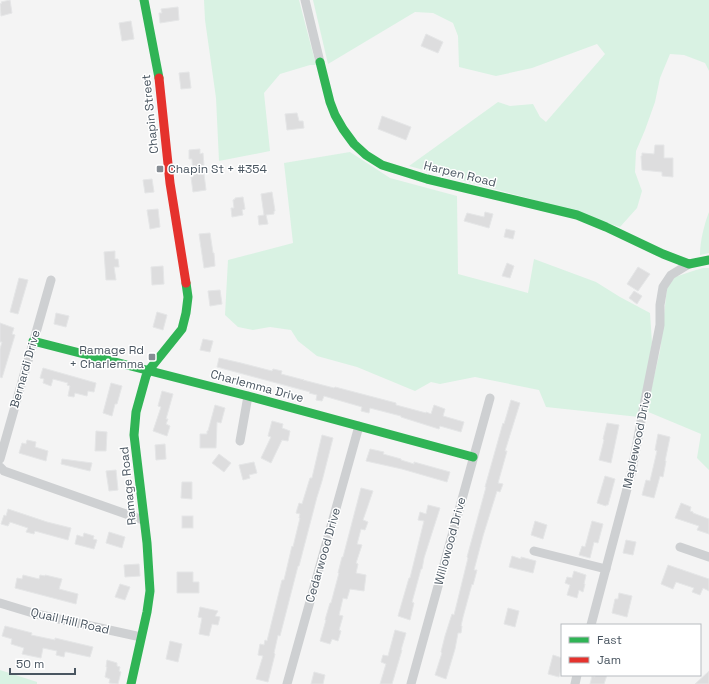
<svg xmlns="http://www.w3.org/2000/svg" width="709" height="684" font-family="'Space Grotesk',sans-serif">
<rect width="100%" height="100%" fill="#f4f4f4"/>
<g fill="#d9f2e3">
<path d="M204,0H299L316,65H310L280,74L264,93L270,151L219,161L216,98L205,20Z"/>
<path d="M313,0H709V71L705,63L684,55L670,54L660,78L655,102L645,130L636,151L635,172L642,191L637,208L620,227L531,199L409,166L498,102L510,106L533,104L540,117L546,122L605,54L597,44L532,68L496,76L459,67L458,36L453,23L433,13L415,12L328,64Z"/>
<path d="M350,152L390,178L457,196L458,274L528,293L534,259L596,282L620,297L650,313L652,343L639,417L546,407L539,390L475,377L440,384L431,382L415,391L357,367L317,356L298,341L291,330L270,327L253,330L238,327L225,315L228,260L293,243L284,163Z"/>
<path d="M709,212V253L700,255C700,241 704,225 709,212Z"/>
<path d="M703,268H709V470L697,458L701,434L646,411L660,351L667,288L675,277L696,270Z"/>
<path d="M0,670L37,682V684H0Z"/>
</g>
<g fill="#ddddde" stroke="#e5e6e7">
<path d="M10,0L12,13L1,16L0,4L2,3L1,2Z"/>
<path d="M178,7L179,20L160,23L159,13H162L161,9Z"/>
<path d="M131,21L134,39L122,41L119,23Z"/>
<path d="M426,34L443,42L438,53L421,46Z"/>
<path d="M189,72L191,88L181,89L179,73Z"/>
<path d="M297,113L299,121H303L304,128L287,130L285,114Z"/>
<path d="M382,116L411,127L406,140L378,129Z"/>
<path d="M655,145H664V158H673V177L662,176V172L642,170L641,156H642V153L654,154Z"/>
<path d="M200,149V154L203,153L204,166H203L206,190L193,192L191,177H193L192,159H189V150Z"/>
<path d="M152,179L154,192L145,193L143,180Z"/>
<path d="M272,192L275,211H274V214L266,215L268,224L259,225L258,216L264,215L261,194Z"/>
<path d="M243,197L245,209L242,210L243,215L232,217L231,208H234L233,200L235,199V198Z"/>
<path d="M158,209L160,227L150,229L147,210Z"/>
<path d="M485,212L493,214L489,228L464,221L467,213L484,217Z"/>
<path d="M506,229L515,231L513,239L504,237Z"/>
<path d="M210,233L213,253H214L215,266L204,268L199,234Z"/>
<path d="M115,251V259H118L119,267H114L116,280H106L104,252Z"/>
<path d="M507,263L514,266L510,278L502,276Z"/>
<path d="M163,266L164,284L152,285L151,267Z"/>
<path d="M638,267L650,274L638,291L627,284Z"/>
<path d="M19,278L28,280L18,314L10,312Z"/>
<path d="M220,290L222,304L210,306L208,291Z"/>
<path d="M634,291L642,296L637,304L629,298Z"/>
<path d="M157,312L167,315L163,330L153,327Z"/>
<path d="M56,313L69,316L66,327L54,324Z"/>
<path d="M0,323L14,328L12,334L15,335L2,378L0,377V349L2,342H0Z"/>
<path d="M203,339L213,341L210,352L200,350Z"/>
<path d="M219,358L241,363L272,371L273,369L282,371L281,374L304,380H303L334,388L335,387L396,403V405L426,413V412L431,414L434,405L445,409L443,416L464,422L461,432L440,426L439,429L401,417V416L370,408L369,413L361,411L362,407L324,396L322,401L316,400L317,395L309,393L310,392L217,367Z"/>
<path d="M43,368L96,383L94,392L88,391L87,396L75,393L74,397L68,396L70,386L67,385L68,383L53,379L51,386L43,383L44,379L40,378Z"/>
<path d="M111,383L122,386L117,404H115L112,416L103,413Z"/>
<path d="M162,391L173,394L166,419H168L166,424L170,426L167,436L153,431L161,407L158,406Z"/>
<path d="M511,400L520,403L505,451H507L498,483L503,484L500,492L497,491L483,536L474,570H477L473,585L472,584L463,617L461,626H462L461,633H458L455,649L446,679L435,675L442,653L441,652L445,636L452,614L454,615L468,558L467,557L486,487H485L503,423L504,424Z"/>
<path d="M215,405L225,408L221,423L217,422L216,448H200V434H207V431H208Z"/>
<path d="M272,421L283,424L282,428L290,431L288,441L282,440L271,463L261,458L271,437L268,436Z"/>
<path d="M607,423L619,425L611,463L599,460L604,440L603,439Z"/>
<path d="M96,431L107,432L106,451H95Z"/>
<path d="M658,434L670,437L665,461H666L663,477L660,476L654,498L642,495L646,480L650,481L657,451L655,450Z"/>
<path d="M322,435L333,438L322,481L317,497L299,566H298L280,636L278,635L274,653L275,654L268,682L256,679L263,656L258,655L260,644L264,645L265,640L267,641L282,580H284L292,546L293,547L300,518H299L300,514L296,513L299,503L302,504L310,478H312Z"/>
<path d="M27,440L36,442L35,447L48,451L46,461L19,453L22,443L26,444Z"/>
<path d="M165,444L166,459L156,460L155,445Z"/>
<path d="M370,449L384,452L383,454L401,459V460L414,464V462L450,472L447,482L402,469L366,461Z"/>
<path d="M219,454L231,463L224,472L212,463Z"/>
<path d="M62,459L92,463L90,471L61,464Z"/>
<path d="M254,462L257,473L249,475L250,478L243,480L239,465Z"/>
<path d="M116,470L118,490L109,491L106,471Z"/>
<path d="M605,476L615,479L608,505H606V506L597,503Z"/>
<path d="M182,482H192V499L181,498Z"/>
<path d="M361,488L373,491L363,520L368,522L365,530L361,529L357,544L362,545L356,563L358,564L356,573L366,575L364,591L350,589L347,599L343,598L339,615L343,616L339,630L341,631L338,641L332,639L330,644L320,641L326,620H325L330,603H331L339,573H338L342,557H343Z"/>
<path d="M681,503L691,507L690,511L693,512V513L709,519V534L697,530L699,526L675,518Z"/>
<path d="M428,505L440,508L424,558L422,569H421L412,602L414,603L410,620L398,616L409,578H410L424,521L418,520L420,512L426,514Z"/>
<path d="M8,509L47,522L71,528L68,540L35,531L34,534L26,532L28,528L10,522L8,526L1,524L4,515L6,516Z"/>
<rect x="182" y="516" width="11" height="12"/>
<path d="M535,521L547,525L543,539L531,535Z"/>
<path d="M592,521L603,524L598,543L594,542L590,558L579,555L582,546L585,547Z"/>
<path d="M109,532L125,537L122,548L106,543Z"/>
<path d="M84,533L94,536L93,539L97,540L94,549L75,544L77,535L83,537Z"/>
<path d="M626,540L636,542L633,555L623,553Z"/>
<path d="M512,556L521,559V557L536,561L533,573L509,567Z"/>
<path d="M139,564L140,576L125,577L124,565Z"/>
<path d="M668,565L709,579V591L703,588L700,595L692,592L694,588L676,582L673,589L661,584Z"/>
<path d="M574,571L586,575L584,584H585L583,592L579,590L577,598L567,595L570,585L565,583L567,577L572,578Z"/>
<path d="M177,572H193V582H199V593H177Z"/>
<path d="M23,575L39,579L40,575L45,576V575L62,579L59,589L78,594L76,604L15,588L17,578L22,579Z"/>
<path d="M120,584L130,587L125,600L115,597Z"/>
<path d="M619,593L632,596L627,617L612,613L615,599H618Z"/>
<path d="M200,607L218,611L215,616L220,617L218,625L212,624L209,636L199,634L202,618L198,617Z"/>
<path d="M508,608L519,611L515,627L504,624Z"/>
<path d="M5,626L32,633L31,635L55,640V638L93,647L90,657L67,652H65L64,657L56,655L57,651L43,648L41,658L22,654L24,648L11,644L12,639L2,636Z"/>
<path d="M395,630L406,633L401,650H402L392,684H380L386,664L381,662L383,655L388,656Z"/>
<path d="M170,641L182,644L178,662L166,659Z"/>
<path d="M553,655L562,658V665L559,677L548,674Z"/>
<path d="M107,660L117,663V666L120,667L119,671L121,672L118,684L109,683L110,679L105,677L107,667H106Z"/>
<path d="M709,671V684H695Z"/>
<path d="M314,672L325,675L323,684H311Z"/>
<path d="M595,675H607L604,684H590L592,676L595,677Z"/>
</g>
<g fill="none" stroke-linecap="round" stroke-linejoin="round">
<g stroke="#ced0d2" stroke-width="9">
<path d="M305,0L320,62"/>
<path d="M240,441L248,396"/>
<path d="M0,459L51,280"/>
<path d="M0,467L4,471L143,520"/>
<path d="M680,547L709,557"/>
<path d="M534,551L606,569"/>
<path d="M0,603L36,614L141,637"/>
<path d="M591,625L632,470L644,405L660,325V305L663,287L671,275L689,264"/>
<path d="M287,684L359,426"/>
<path d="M411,684L490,398"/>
<path d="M575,684L577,675"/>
</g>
<g stroke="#30b455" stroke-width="9">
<path d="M144,0L159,78"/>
<path d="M320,62L330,102L335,115L343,129L354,144L366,155L382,165L427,179L577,215L606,227L663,254L689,264L709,260"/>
<path d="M33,341L248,396L473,457"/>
<path d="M131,684L147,612L150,591L147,543L134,435L136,412L146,376L149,370L182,329L186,313L188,297L186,283"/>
</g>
<path stroke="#e5322d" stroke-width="9" d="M159,78L170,183L186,283"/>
</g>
<g fill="#868d94" stroke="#fff" stroke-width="1.5">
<rect x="156" y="165" width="8" height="8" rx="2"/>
<rect x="148" y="353" width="8" height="8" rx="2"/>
</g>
<g text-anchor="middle" stroke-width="3" stroke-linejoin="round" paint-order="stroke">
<g font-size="12" fill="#4a5661" stroke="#fff">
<text transform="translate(150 114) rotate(-96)" y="4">Chapin Street</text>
<text transform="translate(460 174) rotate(14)" y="4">Harpen Road</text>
<text transform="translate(25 369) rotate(-74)" y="4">Bernardi Drive</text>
<text transform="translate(257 386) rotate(15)" y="4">Charlemma Drive</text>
<text transform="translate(637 440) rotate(-78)" y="4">Maplewood Drive</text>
<text transform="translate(128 486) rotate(-96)" y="4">Ramage Road</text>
<text transform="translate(450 541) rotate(-75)" y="4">Willowood Drive</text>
<text transform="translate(323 555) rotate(-74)" y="4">Cedarwood Drive</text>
<text transform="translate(70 621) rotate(13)" y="4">Quail Hill Road</text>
</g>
<g font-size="12" fill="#4a5661" stroke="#fff" text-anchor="start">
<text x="168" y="173">Chapin St + #354</text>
<text x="144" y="354" text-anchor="end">Ramage Rd<tspan x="144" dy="14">+ Charlemma</tspan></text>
</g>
</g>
<rect x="561" y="624" width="140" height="52" fill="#ffffff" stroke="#b7bbc0"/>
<rect x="569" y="637" width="20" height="6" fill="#30b455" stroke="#b7bbc0"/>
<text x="597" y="644" font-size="12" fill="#4a5661">Fast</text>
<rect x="569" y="657" width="20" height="6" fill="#e5322d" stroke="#b7bbc0"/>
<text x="597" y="664" font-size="12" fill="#4a5661">Jam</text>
<path d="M10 668v6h65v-6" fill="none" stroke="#4a5661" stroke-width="2"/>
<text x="16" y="668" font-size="12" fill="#4a5661" stroke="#ffffff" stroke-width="3" paint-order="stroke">50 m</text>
</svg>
